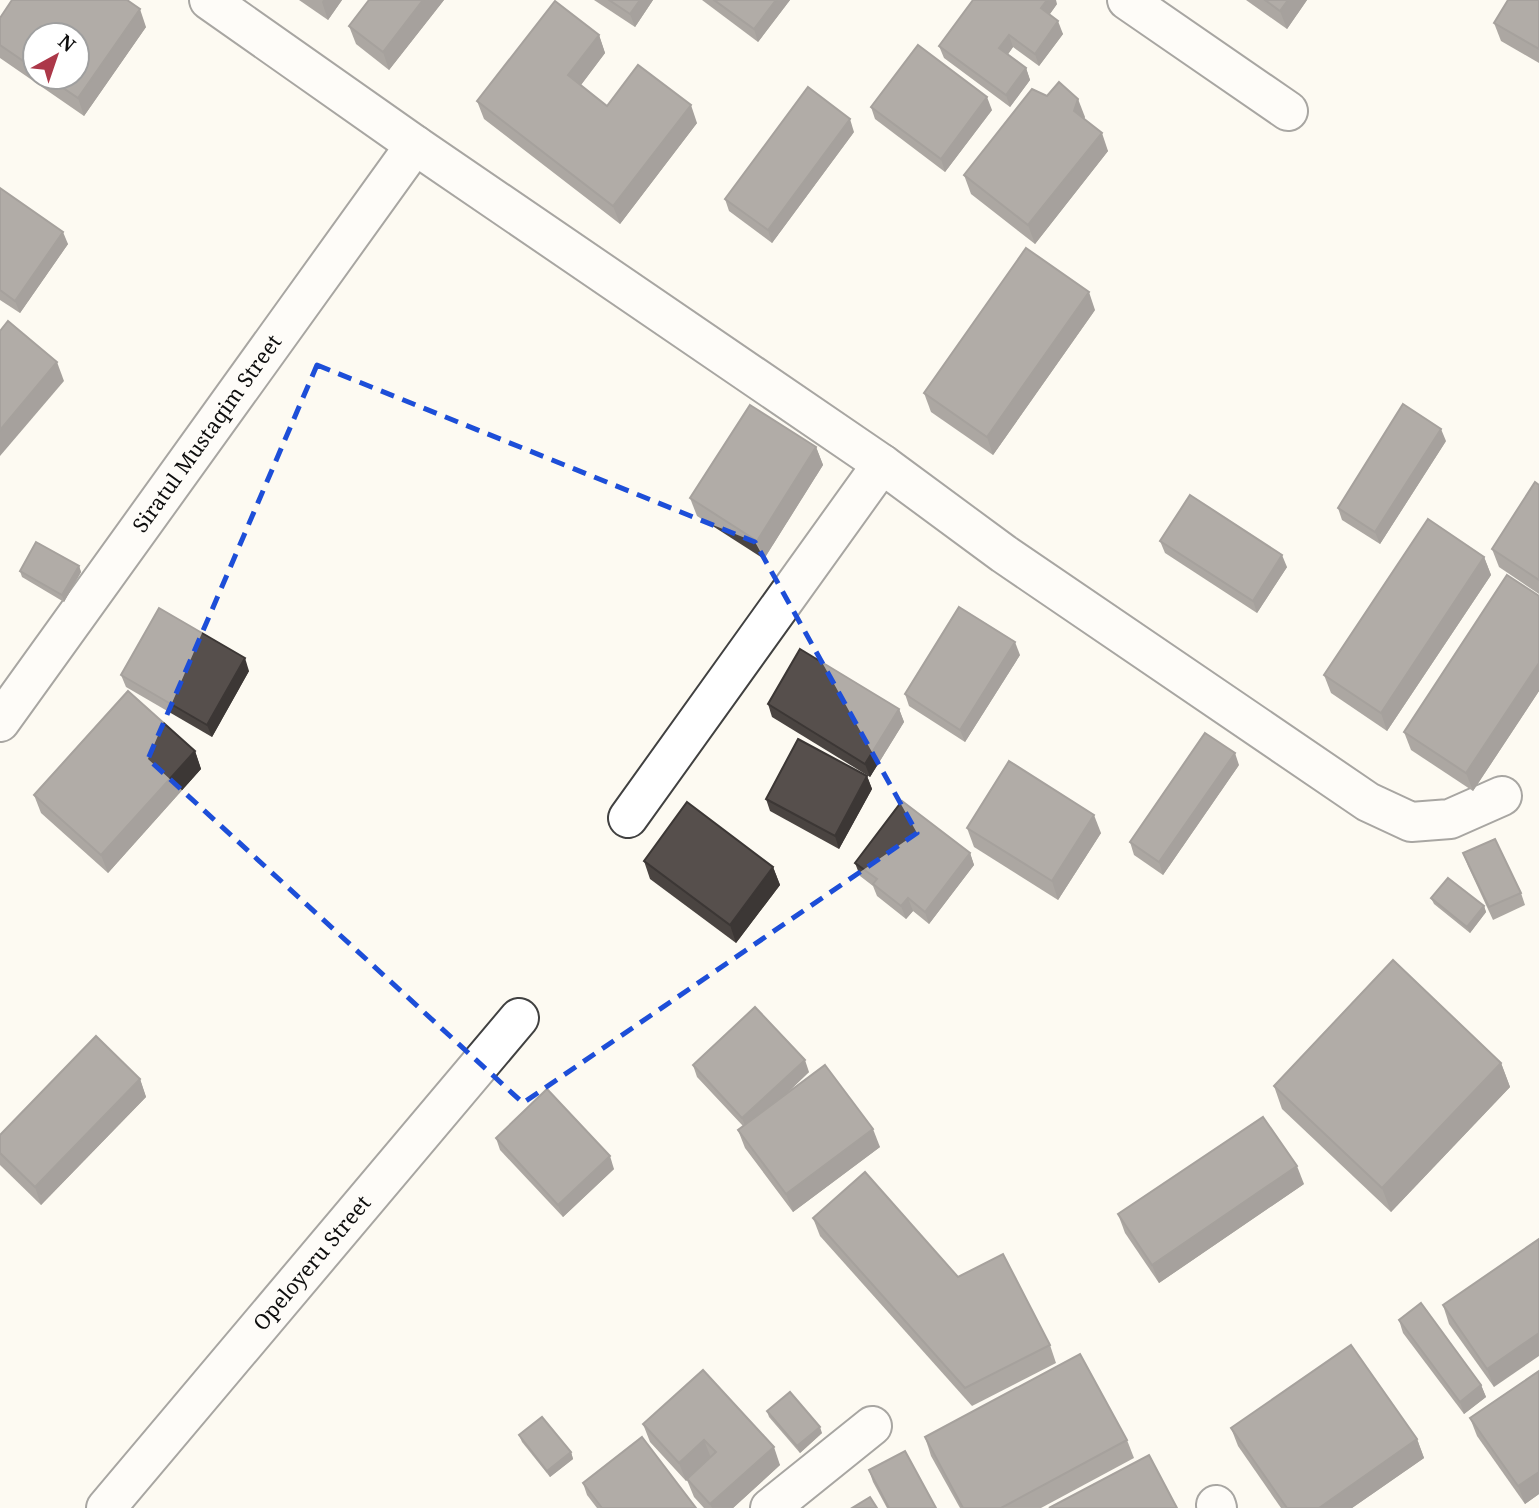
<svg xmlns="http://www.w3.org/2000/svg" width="1539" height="1508" font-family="'Noto Serif',serif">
<rect width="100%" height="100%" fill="#fdfaf2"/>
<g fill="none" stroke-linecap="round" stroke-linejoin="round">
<g stroke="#414141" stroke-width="42">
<g id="minor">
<path d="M209,0L415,145L882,464L1004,554L1368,802L1411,822L1450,819L1502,796"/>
<path d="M1127,0L1288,111"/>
<path id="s1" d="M0,722L415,145"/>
<path d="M628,818L882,464"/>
<path d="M1216,1505L1217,1508"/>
<path id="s2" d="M106,1508L519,1018"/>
<path d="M770,1508L872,1426"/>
</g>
</g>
<use href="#minor" stroke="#fff" stroke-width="38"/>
</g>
<g fill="#4a4441" fill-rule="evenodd">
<path d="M299,0H342L328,20Z"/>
<path d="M369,0H444L389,70L356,44L349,26Z"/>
<path d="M594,0H653L635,27Z"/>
<path d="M702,0H790L758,42Z"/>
<path d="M1246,0H1307L1287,29Z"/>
<path d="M1539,0V63L1501,41L1494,23Z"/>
<path d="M1057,4L1049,15L1063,34L1039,66L1013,47L1008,54L1026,68L1030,80L1010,107L944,58L939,46Z"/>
<path d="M0,18L146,27L84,116L0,58ZM35,35L77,77H35Z"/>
<path d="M599,35L605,53L581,85L607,106L697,123L620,224L484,119L477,101Z"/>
<path d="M871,107L992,110L945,172L875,119Z"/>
<path d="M1085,117L1084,119L1108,151L1035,244L971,194L964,175Z"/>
<path d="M854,132L772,243L729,211L725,199Z"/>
<path d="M0,188L68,244L20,313L0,300Z"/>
<path d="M1095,310L993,455L931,412L924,393Z"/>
<path d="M1446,441L1380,544L1342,520L1338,508Z"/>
<path d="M816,447L823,465L764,559L697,516L690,498Z"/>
<path d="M1539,485V594L1499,567L1492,549Z"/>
<path d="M1160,541L1287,567L1257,613L1165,553Z"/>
<path d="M1484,557L1491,575L1387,731L1331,693L1324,675Z"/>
<path d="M79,566L81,572L64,602L22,577L20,571Z"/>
<path d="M1539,596V691L1473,791L1411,750L1404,732Z"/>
<path d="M1020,655L965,742L909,706L905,694Z"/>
<path d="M249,671L212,737L126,687L121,675Z"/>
<path d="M768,704L899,709L904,722L870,777L772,717Z"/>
<path d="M195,751L201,769L108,873L41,813L34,795Z"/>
<path d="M1239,765L1163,875L1134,855L1130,842Z"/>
<path d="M867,776L872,789L839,849L770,811L766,799Z"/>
<path d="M967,828L1101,833L1058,900L974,847Z"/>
<path d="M970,853L974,865L929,924L913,911L906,919L877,896L873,886L860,876L855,863Z"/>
<path d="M1463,853L1521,893L1525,905L1493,920L1468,866Z"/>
<path d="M644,861L773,867L780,885L736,943L650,879Z"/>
<path d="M1431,898L1484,906L1486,912L1470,933L1434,904Z"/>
<path d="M1501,1063L1510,1087L1391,1212L1282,1109L1274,1086Z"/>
<path d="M693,1065L809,1072L784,1096L880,1147L793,1212L745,1148L738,1130L743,1126L697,1077Z"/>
<path d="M140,1079L146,1097L41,1205L0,1165V1135Z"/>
<path d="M496,1138L614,1169L563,1217L500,1150Z"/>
<path d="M1304,1184L1159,1283L1125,1233L1118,1214Z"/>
<path d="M813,1218L958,1277L1050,1345L1056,1363L972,1406L820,1236Z"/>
<path d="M1539,1239L1494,1387L1449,1324L1443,1305Z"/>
<path d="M1399,1320L1481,1385L1486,1397L1464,1414L1403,1333Z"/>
<path d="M703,1370L780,1465L733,1508H704L694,1497L687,1480L686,1481L650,1442L643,1424Z"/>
<path d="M1539,1371V1494L1525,1504L1477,1436L1470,1418Z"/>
<path d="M767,1411L822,1433L800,1453L769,1417Z"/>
<path d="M1231,1428L1417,1439L1424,1458L1352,1508H1281L1238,1446Z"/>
<path d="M519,1435L571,1452L573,1459L550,1477L522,1442Z"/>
<path d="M925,1437L1127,1440L1134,1458L1041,1508H960L931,1456Z"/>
<path d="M869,1470L936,1508H887L873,1482Z"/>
<path d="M583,1483L696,1508H597L587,1495Z"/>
</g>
<g fill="#3c3735">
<path d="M323,0H342L328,20L322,2Z"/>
<path d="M423,0H444L389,70L383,52Z"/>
<path d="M640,0H653L635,27L630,14Z"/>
<path d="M776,0H790L758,42L754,29Z"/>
<path d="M1047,0H1056L1057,4L1045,21L1041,8Z"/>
<path d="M1288,0H1307L1287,29L1280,11Z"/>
<path d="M140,9L146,27L84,116L78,98Z"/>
<path d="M1058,21L1063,34L1039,66L1035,54Z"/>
<path d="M599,35L605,53L574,94L568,75Z"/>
<path d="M1009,35L1013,47L1004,60L999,48Z"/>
<path d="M1026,68L1030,80L1010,107L1006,95Z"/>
<path d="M987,97L992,110L945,172L941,159Z"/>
<path d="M1078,99L1085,117L1080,129L1074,111Z"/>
<path d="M691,105L697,123L620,224L613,206Z"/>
<path d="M850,119L854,132L772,243L768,230Z"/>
<path d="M1102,133L1108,151L1035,244L1028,225Z"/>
<path d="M63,232L68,244L20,313L15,301Z"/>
<path d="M1089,292L1095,310L993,455L987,437Z"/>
<path d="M57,362L64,381L0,456V430Z"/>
<path d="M1441,429L1446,441L1380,544L1375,532Z"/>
<path d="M816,447L823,465L764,559L757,541Z"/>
<path d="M1282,555L1287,567L1257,613L1253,601Z"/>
<path d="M1484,557L1491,575L1387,731L1381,713Z"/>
<path d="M79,566L81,572L64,602L62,595Z"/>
<path d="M1015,642L1020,655L965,742L960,730Z"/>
<path d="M245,658L249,671L212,737L207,725Z"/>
<path d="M1539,663V691L1473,791L1466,773Z"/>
<path d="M899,709L904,722L870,777L865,764Z"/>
<path d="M195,751L201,769L108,873L101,855Z"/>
<path d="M1235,753L1239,765L1163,875L1159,862Z"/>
<path d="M867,776L872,789L839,849L835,836Z"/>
<path d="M1094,815L1101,833L1058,900L1052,881Z"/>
<path d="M970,853L974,865L929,924L925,912Z"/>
<path d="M773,867L780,885L736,943L730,925Z"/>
<path d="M908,898L913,911L906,919L901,906Z"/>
<path d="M1484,906L1486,912L1470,933L1467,927Z"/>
<path d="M805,1060L809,1072L747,1131L742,1118Z"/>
<path d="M1501,1063L1510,1087L1391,1212L1382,1188Z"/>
<path d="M140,1079L146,1097L41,1205L35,1187Z"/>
<path d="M873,1129L880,1147L793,1212L786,1194Z"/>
<path d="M610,1156L614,1169L563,1217L558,1205Z"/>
<path d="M1297,1166L1304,1184L1159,1283L1152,1265Z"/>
<path d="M1539,1333V1356L1494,1387L1487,1369Z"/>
<path d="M1481,1385L1486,1397L1464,1414L1460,1402Z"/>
<path d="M820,1427L822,1433L800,1453L797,1446Z"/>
<path d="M1417,1439L1424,1458L1352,1508H1319Z"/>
<path d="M704,1440L711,1458L686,1481L679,1463Z"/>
<path d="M774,1447L780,1465L733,1508H712L710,1504Z"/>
<path d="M571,1452L573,1459L550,1477L547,1471Z"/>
<path d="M1539,1472V1494L1525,1504L1518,1486Z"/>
</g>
<g fill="#564f4c" stroke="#3c3735" stroke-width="2">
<path d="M12,0H127L140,9L78,98L47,77H77V35H35V69L0,45V18Z"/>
<path d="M369,0H423L383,52L349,26Z"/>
<path d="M609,0H640L630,14Z"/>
<path d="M714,0H776L754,29Z"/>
<path d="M973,0H1047L1041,8L1058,21L1035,54L1009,35L999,48L1026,68L1006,95L939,46Z"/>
<path d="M1265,0H1288L1280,11Z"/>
<path d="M1508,0H1539V49L1494,23Z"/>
<path d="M555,1L599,35L568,75L607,106L638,65L691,105L613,206L477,101Z"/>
<path d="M918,45L987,97L941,159L871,107Z"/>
<path d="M1059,82L1078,99L1074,111L1102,133L1028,225L964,175L1032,89L1047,96Z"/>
<path d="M808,87L850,119L768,230L725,199Z"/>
<path d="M0,188L63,232L15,301L0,290Z"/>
<path d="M1026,248L1089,292L987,437L924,393Z"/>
<path d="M8,321L57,362L0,430V331Z"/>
<path d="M1403,404L1441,429L1375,532L1338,508Z"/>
<path d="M750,405L816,447L757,541L690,498Z"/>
<path d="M1535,482L1539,485V580L1492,549Z"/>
<path d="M1190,495L1282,555L1253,601L1160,541Z"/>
<path d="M1428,519L1484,557L1381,713L1324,675Z"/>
<path d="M36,542L79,566L62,595L20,571Z"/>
<path d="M1507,575L1539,596V663L1466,773L1404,732Z"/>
<path d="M959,607L1015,642L960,730L905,694Z"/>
<path d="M159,608L245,658L207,725L121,675Z"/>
<path d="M800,649L899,709L865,764L768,704Z"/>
<path d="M128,691L195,751L101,855L34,795Z"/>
<path d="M1205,733L1235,753L1159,862L1130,842Z"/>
<path d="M798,739L867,776L835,836L766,799Z"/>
<path d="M1009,761L1094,815L1052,881L967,828Z"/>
<path d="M902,801L970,853L925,912L908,898L901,906L873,884L877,879L855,863Z"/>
<path d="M687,802L773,867L730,925L644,861Z"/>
<path d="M1495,839L1521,893L1489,907L1463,853Z"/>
<path d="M1448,878L1484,906L1467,927L1431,898Z"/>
<path d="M1393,960L1501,1063L1382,1188L1274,1086Z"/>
<path d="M755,1007L805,1060L742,1118L693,1065Z"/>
<path d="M96,1036L140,1079L35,1187L0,1153V1135Z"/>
<path d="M825,1065L873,1129L786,1194L738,1130Z"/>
<path d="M547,1089L610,1156L558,1205L496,1138Z"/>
<path d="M1263,1117L1297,1166L1152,1265L1118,1214Z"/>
<path d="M865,1172L958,1277L1003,1254L1050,1345L965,1388L813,1218Z"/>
<path d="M1539,1239V1333L1487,1369L1443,1305Z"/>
<path d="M1421,1303L1481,1385L1460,1402L1399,1320Z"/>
<path d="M1351,1345L1417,1439L1319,1508H1287L1231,1428Z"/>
<path d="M1080,1354L1127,1440L1001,1508H963L925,1437Z"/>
<path d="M703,1370L774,1447L710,1504L687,1479L716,1452L704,1440L679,1463L643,1424Z"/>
<path d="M1539,1371V1472L1518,1486L1470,1418Z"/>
<path d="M790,1392L820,1427L797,1446L767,1411Z"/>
<path d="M542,1417L571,1452L547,1471L519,1435Z"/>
<path d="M642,1437L696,1508H602L583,1483Z"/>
<path d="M905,1451L936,1508H889L869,1470Z"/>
<path d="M1149,1455L1177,1508H1049Z"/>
<path d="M870,1497L877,1508H852Z"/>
</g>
<path d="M0 0H1539V1508H0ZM317,365L755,542L917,833L523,1103L148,759Z" fill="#fdfaf2" fill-opacity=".55" fill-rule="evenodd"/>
<path fill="none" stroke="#1d4ed8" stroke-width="5" stroke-dasharray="14 9" stroke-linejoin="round" d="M317,365L755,542L917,833L523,1103L148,759Z"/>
<g text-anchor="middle" stroke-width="7" stroke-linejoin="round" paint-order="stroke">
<g font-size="21" fill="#0e0e0e" stroke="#fff">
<text dy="7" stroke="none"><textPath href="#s1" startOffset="355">Siratul Mustaqim Street</textPath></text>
<text dy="7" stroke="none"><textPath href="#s2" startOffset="320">Opeloyeru Street</textPath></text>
</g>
</g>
<g transform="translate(56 56) rotate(40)"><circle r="33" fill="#ffffff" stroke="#9f9f9f" stroke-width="2"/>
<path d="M0-5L12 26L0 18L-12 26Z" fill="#ac3849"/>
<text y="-10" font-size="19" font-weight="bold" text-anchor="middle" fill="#0e0e0e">N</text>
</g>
</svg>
